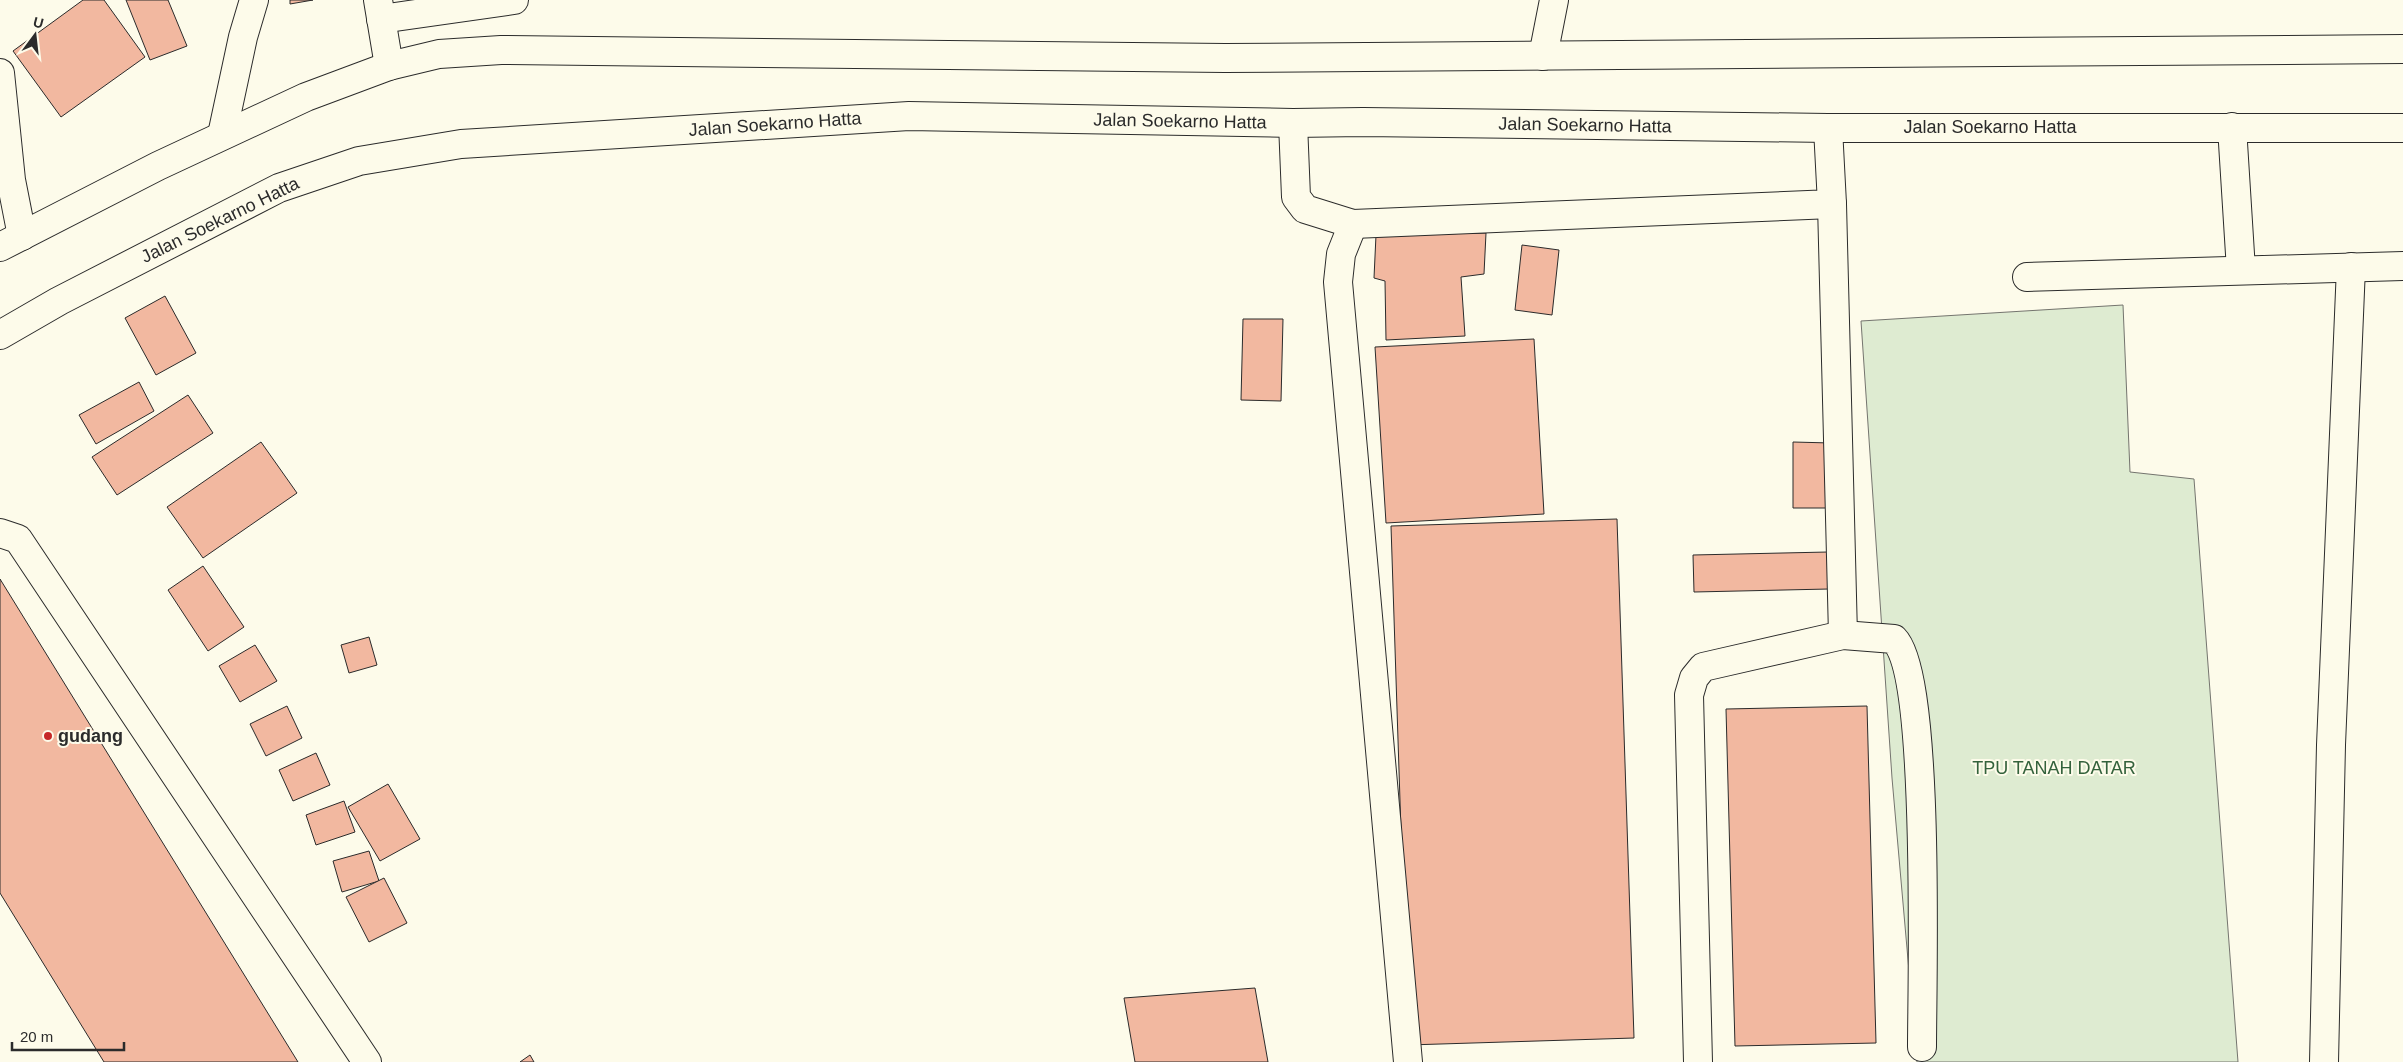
<svg xmlns="http://www.w3.org/2000/svg" width="2403" height="1062" font-family="Arial,sans-serif">
<rect width="100%" height="100%" fill="#fdfbea"/>
<path fill="#deebd1" stroke="#74746e" d="M2123,305L2130,472L2194,479L2238,1062H1917L1892,778L1861,321Z"/>
<g fill="#f2b8a0" stroke="#2b2b2b">
<path d="M83,0H104L145,57L61,117L13,51Z"/>
<path d="M126,0H168L187,46L150,60Z"/>
<path d="M290,0H313L290,4Z"/>
<path d="M1486,233L1484,274L1461,277L1465,336L1386,340L1385,281L1374,278L1376,235Z"/>
<path d="M1522,245L1559,250L1552,315L1515,310Z"/>
<path d="M165,296L196,353L156,375L125,318Z"/>
<path d="M1243,319H1283L1281,401L1241,400Z"/>
<path d="M1534,339L1544,514L1386,523L1375,347Z"/>
<path d="M139,382L154,411L96,444L79,415Z"/>
<path d="M188,395L213,433L117,495L92,457Z"/>
<path d="M261,442L297,493L203,558L167,507Z"/>
<path d="M1793,442L1831,443V508H1793Z"/>
<path d="M1617,519L1634,1038L1408,1045L1391,526Z"/>
<path d="M1828,552L1829,589L1694,592L1693,555Z"/>
<path d="M203,566L244,627L208,651L168,590Z"/>
<path d="M0,579L298,1062H104L0,893Z"/>
<path d="M369,637L377,665L349,673L341,645Z"/>
<path d="M255,645L277,681L240,702L219,666Z"/>
<path d="M287,706L302,738L266,756L250,724Z"/>
<path d="M1867,706L1876,1043L1735,1046L1726,709Z"/>
<path d="M316,753L330,785L293,801L279,770Z"/>
<path d="M388,784L420,839L380,861L348,807Z"/>
<path d="M344,801L355,832L316,845L306,815Z"/>
<path d="M369,851L379,881L342,892L333,861Z"/>
<path d="M384,878L407,923L369,942L346,897Z"/>
<path d="M1255,988L1268,1062H1135L1124,998Z"/>
<path d="M530,1055L534,1062H520Z"/>
</g>
<g fill="none" stroke-linecap="round" stroke-linejoin="round">
<g stroke="#2b2b2b" stroke-width="30">
<g id="minor">
<path d="M378,0L389,66"/>
<path d="M381,19L514,0"/>
<path d="M1543,56L1554,0"/>
<path d="M0,73L11,180L22,236"/>
<path d="M1293,123L1296,197L1305,209L1353,224L1832,204L1828,128"/>
<path d="M2232,127L2241,270"/>
<path d="M222,135L243,37L254,0"/>
<path d="M1832,204L1843,635"/>
<path d="M1353,224L1341,254L1338,282L1408,1062"/>
<path d="M2027,277L2403,266"/>
<path d="M0,533L18,539L367,1062"/>
<path d="M1698,1062L1689,695L1694,678L1703,667L1843,635L1894,639C1931,676 1922,982 1922,1047"/>
<path d="M2324,1062L2331,745L2351,267"/>
</g>
</g>
<g stroke="#2b2b2b" stroke-width="30">
<g id="highway">
<path d="M0,247L158,166L306,97L389,66L439,54L501,50L1225,58L2403,49"/>
<path d="M0,335L59,301L279,188L359,161L461,144L909,116L1293,123L1363,122L1828,128H2403"/>
</g>
</g>
<use href="#minor" stroke="#fdfbea" stroke-width="28"/>
<use href="#highway" stroke="#fdfbea" stroke-width="28"/>
</g>
<circle fill="#c62828" stroke="#fdfbea" stroke-width="2" cx="48" cy="736" r="5"/>
<g text-anchor="middle" stroke-width="4" stroke-linejoin="round" paint-order="stroke">
<g font-size="18" fill="#2b2b2b" stroke="#fdfbea">
<text transform="translate(1180 121) rotate(1)" y="6">Jalan Soekarno Hatta</text>
<text transform="translate(775 124) rotate(-4)" y="6">Jalan Soekarno Hatta</text>
<text transform="translate(1585 125) rotate(1)" y="6">Jalan Soekarno Hatta</text>
<text x="1990" y="133">Jalan Soekarno Hatta</text>
<text transform="translate(220 220) rotate(-26)" y="6">Jalan Soekarno Hatta</text>
</g>
<g font-size="18" font-weight="bold" fill="#2b2b2b" stroke="#fdfbea" text-anchor="start">
<text x="58" y="742">gudang</text>
</g>
<g font-size="18" fill="#34623c" stroke="#fdfbea">
<text x="2054" y="774">TPU TANAH DATAR</text>
</g>
</g>
<g transform="translate(35 35) rotate(15)" stroke="#fdfbea" stroke-width="4" paint-order="stroke">
<path d="M0-4L9 19L0 12L-9 19Z" fill="#2b2b2b"/>
<text y="-8" font-size="14" font-weight="bold" text-anchor="middle" fill="#2b2b2b">U</text>
</g>
<path d="M12 1042v8h112v-8" fill="none" stroke="#2b2b2b" stroke-width="2.5"/>
<text x="20" y="1042" font-size="15" fill="#2b2b2b" stroke="#fdfbea" stroke-width="4" paint-order="stroke">20 m</text>
</svg>
